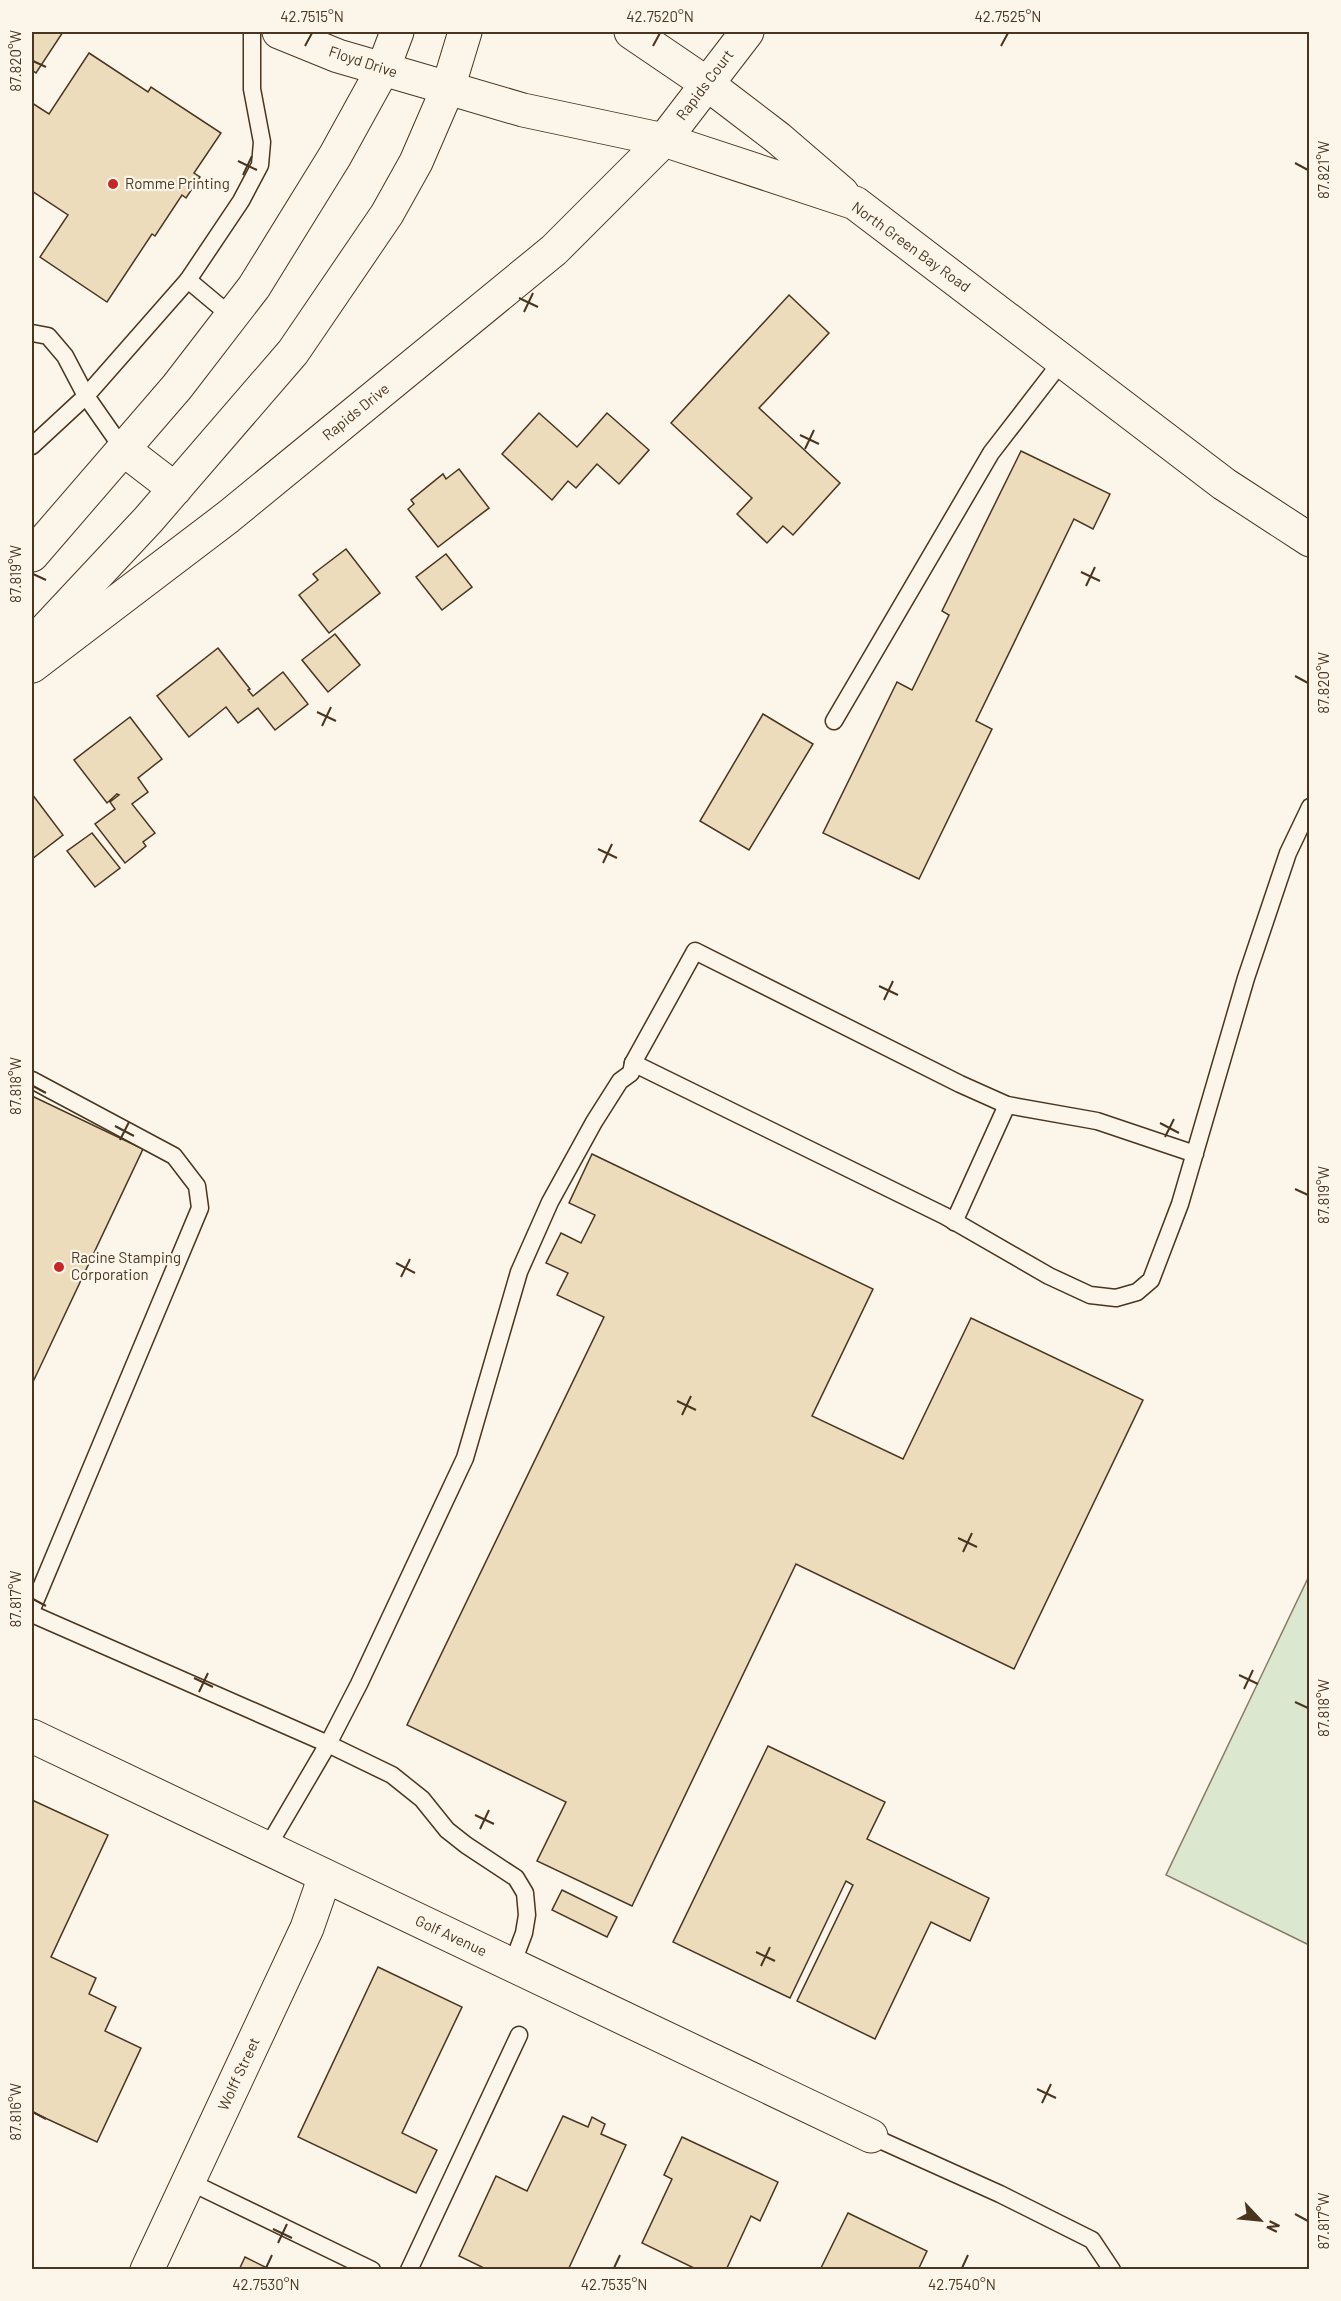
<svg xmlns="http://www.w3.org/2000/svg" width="1341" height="2301" font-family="Barlow,sans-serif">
<rect width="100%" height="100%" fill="#fbf6e9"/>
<path fill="#dce7d0" stroke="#887966" stroke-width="1.5" d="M1309,1576V1945L1166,1875Z"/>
<g fill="#ecdcbc" stroke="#4a3520" stroke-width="1.5">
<path d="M32,32H63L36,73L32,70Z"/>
<path d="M89,53L148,92L151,87L221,133L194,173L200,177L186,198L182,195L155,236L152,234L107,302L40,257L68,215L32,191V103L49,114Z"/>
<path d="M789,295L829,333L759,408L840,483L793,535L783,526L767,543L737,514L752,498L671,423Z"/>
<path d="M539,413L577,447L607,413L649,450L619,484L597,464L576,488L568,481L552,500L502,454Z"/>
<path d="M1021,451L1110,494L1093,529L1074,519L976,721L992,729L919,879L823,833L897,682L912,690L949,615L942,611Z"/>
<path d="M459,469L489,508L438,547L408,509L414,504L411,500L443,474L446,479Z"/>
<path d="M346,549L380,593L329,633L299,595L318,580L313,574Z"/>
<path d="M446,554L472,587L442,610L416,577Z"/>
<path d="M335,634L360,665L328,692L302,660Z"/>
<path d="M218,648L250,689L248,690L253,696L283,672L308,704L275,730L258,708L238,723L226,707L189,737L157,696Z"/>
<path d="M763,714L813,744L749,850L700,821Z"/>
<path d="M130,717L162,759L138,778L148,792L132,804L155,833L143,842L146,846L125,863L95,824L115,809L110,802L119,795L117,794L107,803L74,760Z"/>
<path d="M32,794L63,835L32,859Z"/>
<path d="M92,833L120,868L95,887L67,851Z"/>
<path d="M32,1096L143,1149L32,1384Z"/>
<path d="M592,1154L873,1289L812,1416L903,1459L971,1318L1143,1400L1014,1669L796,1564L632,1906L537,1861L566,1802L407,1725L604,1317L557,1295L568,1273L546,1263L561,1233L581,1243L595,1215L569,1203Z"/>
<path d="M768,1746L885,1802L867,1839L989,1898L970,1941L931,1922L875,2039L797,2001L853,1885L846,1881L790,1998L673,1942Z"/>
<path d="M32,1800L108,1835L51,1957L96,1978L89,1994L116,2007L105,2031L141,2048L97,2142L32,2112Z"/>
<path d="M562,1890L617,1917L607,1937L552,1910Z"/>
<path d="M378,1967L462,2007L402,2133L437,2150L416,2193L298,2137Z"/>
<path d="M563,2116L588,2127L592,2117L605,2124L601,2134L626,2145L568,2270H488L459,2256L496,2176L527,2191Z"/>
<path d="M682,2137L778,2182L760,2221L751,2216L726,2270H698L642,2243L672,2179L664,2175Z"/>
<path d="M848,2213L927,2251L918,2270H820Z"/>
<path d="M245,2257L271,2270H239Z"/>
</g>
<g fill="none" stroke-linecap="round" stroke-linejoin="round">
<g stroke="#4a3520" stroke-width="19">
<g id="service">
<path d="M188,280L241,201L260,165L262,142L252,89V32"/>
<path d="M32,333L48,336L65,356L86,396L123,449"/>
<path d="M32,446L86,396L188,280L231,316"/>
<path d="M834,721L991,453L1062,361"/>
<path d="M32,1080L174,1156L197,1186L200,1208L32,1609"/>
<path d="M1195,1154L1097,1121L1007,1105L960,1084L695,951L633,1063L945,1216L1049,1276L1090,1295L1116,1298L1137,1292L1151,1280L1180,1204L1246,978L1288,853L1310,807"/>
<path d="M954,1222L1007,1105"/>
<path d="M32,1614L328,1744L392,1775L422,1799L447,1830L466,1845L516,1878L525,1893L527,1915L524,1933L512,1965"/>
<path d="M267,1848L328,1744L359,1684L465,1458L519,1272L550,1202L594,1122L620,1081L631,1073L633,1063"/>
<path d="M871,2136L1000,2194L1092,2240L1112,2270"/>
<path d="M188,2181L372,2270"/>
<path d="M409,2270L519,2035"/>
</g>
</g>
<g stroke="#4a3520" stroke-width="35">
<g id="minor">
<path d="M279,32L338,56L448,88"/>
<path d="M32,666L228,517L554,250L664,140L747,32"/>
<path d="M32,1736L871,2136"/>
<path d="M147,2270L307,1928L325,1876"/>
</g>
</g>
<g stroke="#4a3520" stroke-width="35">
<g id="tertiary">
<path d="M631,32L706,83L778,138L842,193"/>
<path d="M448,88L523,110L664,140L855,203L1224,484L1310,540"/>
<path d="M123,449L175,489"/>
<path d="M32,555L177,387L254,287L335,156L383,69L397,32"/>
<path d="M32,644L148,520L293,352L387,214L416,162L448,88L465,32"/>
</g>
</g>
<use href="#service" stroke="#fbf6e9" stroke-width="16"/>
<use href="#minor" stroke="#fbf6e9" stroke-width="33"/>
<use href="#tertiary" stroke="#fbf6e9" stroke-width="33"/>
</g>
<path fill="none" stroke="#4a3520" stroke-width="2" d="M305,46L312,33M653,46L660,33M1001,46L1008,33M33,61L46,67M238,161L257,170M1295,163L1308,170M243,175L252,156M519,298L538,307M524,312L533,293M800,435L819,444M805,449L814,430M1081,572L1100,581M33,574L46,580M1086,586L1095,567M1295,676L1308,683M317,712L336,721M322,726L331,707M598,849L617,858M603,863L612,844M879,986L898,995M884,1000L893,981M33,1086L46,1093M1160,1123L1179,1133M115,1126L134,1136M1165,1137L1174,1119M120,1140L129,1122M1295,1189L1308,1195M396,1263L415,1273M401,1277L410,1259M677,1401L696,1410M682,1415L691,1396M958,1538L977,1547M963,1552L972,1533M33,1599L46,1606M1239,1675L1258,1684M194,1678L213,1687M1244,1689L1253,1670M199,1692L208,1673M1295,1702L1308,1708M475,1815L494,1824M480,1829L489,1810M756,1952L775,1961M761,1966L770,1947M1037,2089L1056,2098M1042,2103L1051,2084M33,2112L46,2119M1295,2214L1308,2221M273,2229L292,2238M278,2243L287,2224M266,2268L272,2255M614,2268L620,2255M962,2268L968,2255"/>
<g fill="#c62828" stroke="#fbf6e9" stroke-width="2">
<circle cx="113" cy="184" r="6"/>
<circle cx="59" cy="1267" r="6"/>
</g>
<g text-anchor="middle" stroke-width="4.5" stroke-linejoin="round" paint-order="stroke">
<g font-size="15" fill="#4a3520" stroke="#fbf6e9">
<text transform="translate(363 62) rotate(18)" y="5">Floyd Drive</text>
<text transform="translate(705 85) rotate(-53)" y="5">Rapids Court</text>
<text transform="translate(911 247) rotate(36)" y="5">North Green Bay Road</text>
<text transform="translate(356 412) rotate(-39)" y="5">Rapids Drive</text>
<text transform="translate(451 1936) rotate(25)" y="5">Golf Avenue</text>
<text transform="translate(239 2074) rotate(-65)" y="5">Wolff Street</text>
</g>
<g font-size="15" fill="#4a3520" stroke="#fbf6e9" text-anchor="start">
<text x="125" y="189">Romme Printing</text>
<text x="71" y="1263">Racine Stamping<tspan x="71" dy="17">Corporation</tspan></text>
</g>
</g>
<rect width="1341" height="2301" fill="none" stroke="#fbf6e9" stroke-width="66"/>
<g transform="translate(1260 2220) rotate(116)" stroke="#fbf6e9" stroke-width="4.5" paint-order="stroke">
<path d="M0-4.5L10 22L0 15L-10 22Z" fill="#4a3520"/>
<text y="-9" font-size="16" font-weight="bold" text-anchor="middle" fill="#4a3520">N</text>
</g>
<rect x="33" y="33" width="1275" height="2235" fill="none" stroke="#4a3520" stroke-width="2"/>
<g font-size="15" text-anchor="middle" fill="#4a3520">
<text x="312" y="22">42.7515°N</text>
<text x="660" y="22">42.7520°N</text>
<text x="1008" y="22">42.7525°N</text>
<text transform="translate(16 61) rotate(-90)" y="5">87.820°W</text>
<text transform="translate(1324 170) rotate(-90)" y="5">87.821°W</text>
<text transform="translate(16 574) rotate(-90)" y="5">87.819°W</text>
<text transform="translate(1324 683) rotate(-90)" y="5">87.820°W</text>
<text transform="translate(16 1086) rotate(-90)" y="5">87.818°W</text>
<text transform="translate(1324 1195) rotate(-90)" y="5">87.819°W</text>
<text transform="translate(16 1599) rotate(-90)" y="5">87.817°W</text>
<text transform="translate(1324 1708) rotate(-90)" y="5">87.818°W</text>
<text transform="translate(16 2112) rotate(-90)" y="5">87.816°W</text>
<text transform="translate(1324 2221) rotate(-90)" y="5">87.817°W</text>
<text x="266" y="2290">42.7530°N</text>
<text x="614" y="2290">42.7535°N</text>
<text x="962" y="2290">42.7540°N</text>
</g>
</svg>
